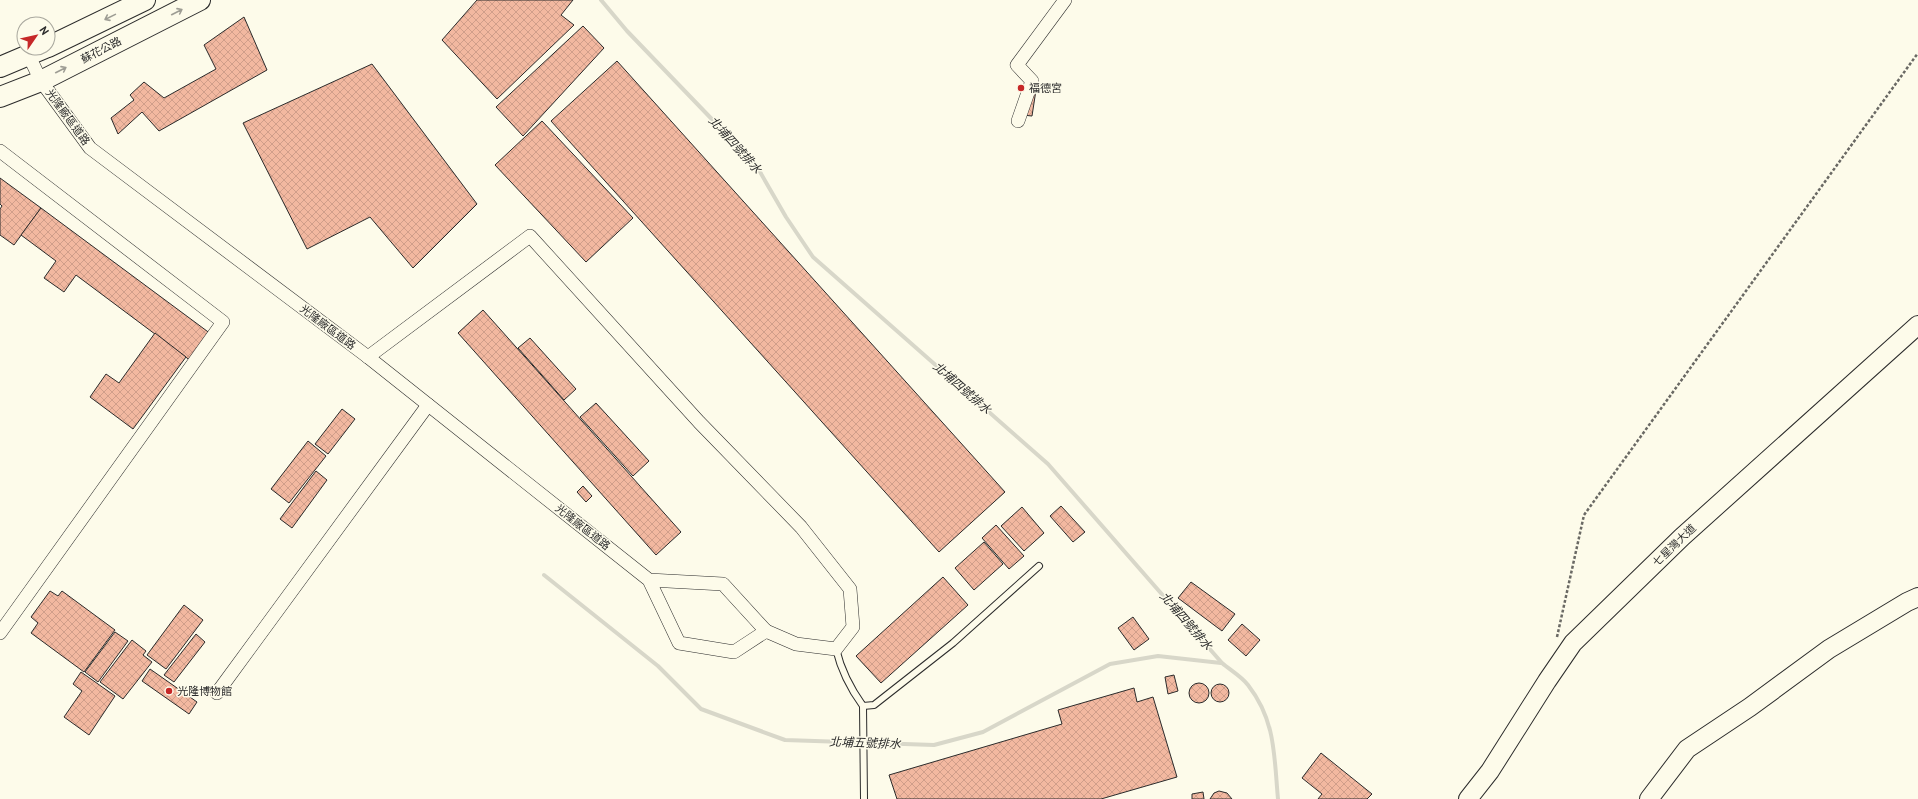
<svg xmlns="http://www.w3.org/2000/svg" width="1918" height="799" font-family="'PT Sans','Noto Sans TC',sans-serif">
<defs>
<pattern id="building-cross-hatch" width="8" height="8" patternUnits="userSpaceOnUse"><rect width="8" height="8" fill="#f2b8a0"/><path d="M0 0l8 8M0 8l8-8" fill="none" stroke="#d09e8a"/></pattern>
</defs>
<rect width="100%" height="100%" fill="#fdfbea"/>
<g fill="none" stroke-linecap="round" stroke-linejoin="round">
<g stroke="#d8d7c9" stroke-width="4">
<path d="M601,0L627,31L756,165L786,217L813,257L1048,464L1222,663C1230,670 1241,676 1248,685C1276,721 1274,756 1278,799"/>
<path d="M544,575L658,666L701,709L785,740L934,745L983,732L1110,664L1158,656L1221,663"/>
</g>
</g>
<g fill="url(#building-cross-hatch)" stroke="#2b2b2b">
<path d="M477,0H573L561,15L574,25L497,99L442,40Z"/>
<path d="M244,17L267,70L159,131L142,112L118,134L111,118L134,100L130,95L144,82L164,98L216,69L204,45Z"/>
<path d="M583,26L604,48L523,136L496,107Z"/>
<path d="M617,61L1005,492L939,552L551,121Z"/>
<path d="M372,64L477,204L413,268L370,217L307,249L243,123Z"/>
<path d="M1027,88L1036,90L1032,116L1022,115Z"/>
<path d="M542,121L633,218L586,262L495,165Z"/>
<path d="M0,178L41,208L14,245L0,235V209L2,206L0,204Z"/>
<path d="M41,208L215,337L195,364L76,275L64,292L44,278L56,261L21,235Z"/>
<path d="M483,310L681,532L656,555L458,333Z"/>
<path d="M155,333L186,357L133,429L90,397L106,374L119,383Z"/>
<path d="M530,338L576,389L564,400L518,348Z"/>
<path d="M596,403L649,461L633,476L580,417Z"/>
<path d="M342,409L355,419L328,454L315,444Z"/>
<path d="M308,441L326,456L289,503L271,489Z"/>
<path d="M316,471L327,480L292,528L280,519Z"/>
<path d="M583,486L592,496L586,502L577,492Z"/>
<path d="M1061,506L1085,532L1073,542L1050,516Z"/>
<path d="M1022,507L1044,533L1024,551L1001,526Z"/>
<path d="M996,525L1024,556L1009,569L982,538Z"/>
<path d="M984,542L1003,564L974,590L955,568Z"/>
<path d="M943,577L968,605L881,683L856,656Z"/>
<path d="M1191,582L1235,614L1222,631L1178,598Z"/>
<path d="M50,591L58,596L62,591L115,630L84,672L31,633L38,623L31,617Z"/>
<path d="M184,605L203,620L166,669L147,655Z"/>
<path d="M1133,617L1149,639L1134,650L1118,628Z"/>
<path d="M1242,624L1260,640L1246,656L1228,640Z"/>
<path d="M115,632L128,641L98,682L85,672Z"/>
<path d="M196,634L205,642L174,682L164,675Z"/>
<path d="M132,640L146,651L143,655L152,662L123,699L100,682Z"/>
<path d="M150,669L197,702L189,714L142,681Z"/>
<path d="M81,672L115,696L89,735L64,717L82,691L73,684Z"/>
<path d="M1174,675L1178,691L1168,694L1165,677Z"/>
<circle cx="1199" cy="693" r="10"/>
<circle cx="1220" cy="693" r="9"/>
<path d="M1134,688L1137,702L1153,697L1177,777L1101,799H897L889,775L1062,724L1058,710Z"/>
<path d="M1321,753L1372,794L1367,799H1318L1322,794L1302,778Z"/>
<path d="M1219,791L1227,793L1232,799H1210L1214,793Z"/>
<path d="M1203,792L1204,799H1192V794Z"/>
</g>
<g fill="none" stroke-linecap="round" stroke-linejoin="round">
<g stroke="#2b2b2b" stroke-width="8">
<g id="lane">
<path d="M836,649C841,670 850,688 863,706L874,705L953,643L1039,566"/>
<path d="M863,706L864,799"/>
</g>
</g>
<g stroke="#2b2b2b" stroke-width="14">
<g id="street">
<path d="M29,56L41,81L90,148L368,357L649,580L679,643L734,652L766,631L723,584L649,580"/>
<path d="M1018,121L1032,81L1017,65L1065,0"/>
<path d="M0,151L223,322L0,633"/>
<path d="M368,357L530,236L699,422L801,527L850,589L853,627L836,649L796,644L766,631"/>
<path d="M217,693L428,405"/>
</g>
</g>
<g stroke="#2b2b2b" stroke-width="20">
<g id="secondary">
<path d="M1468,799L1490,771L1547,681L1573,643L1682,537L1918,325"/>
<path d="M1649,799L1687,749L1750,707L1829,649L1907,602L1918,597"/>
</g>
</g>
<g stroke="#2b2b2b" stroke-width="22">
<g id="primary">
<path d="M48,47L145,0"/>
<path d="M0,67L45,48"/>
<path d="M0,97L41,81L200,0"/>
</g>
</g>
<path stroke="#6a6964" stroke-width="2.5" stroke-dasharray="3 2" stroke-linecap="butt" d="M1557,637L1584,515L1918,53"/>
<use href="#lane" stroke="#fdfbea" stroke-width="6"/>
<use href="#street" stroke="#fdfbea" stroke-width="13"/>
<use href="#secondary" stroke="#fdfbea" stroke-width="18"/>
<use href="#primary" stroke="#fdfbea" stroke-width="20"/>
</g>
<defs><path id="oneway-shaft" d="M-6 0H5M1.5-3L5.5 0L1.5 3" fill="none" stroke-width="1.6" stroke-linecap="round" stroke-linejoin="round"/></defs>
<g stroke="#9e9d94">
<use href="#oneway-shaft" transform="translate(177 12) rotate(-27)"/>
<use href="#oneway-shaft" transform="translate(110 17) rotate(154)"/>
<use href="#oneway-shaft" transform="translate(61 70) rotate(-27)"/>
</g>
<g fill="#c62828" stroke="#fdfbea" stroke-width="1.5">
<circle cx="1021" cy="88" r="4"/>
<circle cx="169" cy="691" r="4"/>
</g>
<g text-anchor="middle" stroke-width="3" stroke-linejoin="round" paint-order="stroke">
<g font-size="11" fill="#2b2b2b" stroke="#fdfbea">
<text transform="translate(101 50) rotate(-27)" y="4">蘇花公路</text>
<text transform="translate(68 117) rotate(54)" y="4">光隆廠區道路</text>
<text transform="translate(328 327) rotate(37)" y="4">光隆廠區道路</text>
<text transform="translate(583 527) rotate(38)" y="4">光隆廠區道路</text>
<text transform="translate(1674 545) rotate(-44)" y="4">七星灣大道</text>
</g>
<g font-size="11" fill="#2b2b2b" stroke="#fdfbea" text-anchor="start">
<text x="1029" y="92">福德宮</text>
<text x="177" y="695">光隆博物館</text>
</g>
<g font-size="12" font-style="italic" fill="#2b2b2b" stroke="#fdfbea">
<text transform="translate(735 145) rotate(48)" y="4">北埔四號排水</text>
<text transform="translate(962 388) rotate(41)" y="4">北埔四號排水</text>
<text transform="translate(1186 621) rotate(49)" y="4">北埔四號排水</text>
<text transform="translate(865 743) rotate(2)" y="4">北埔五號排水</text>
</g>
</g>
<g transform="translate(36 36) rotate(56)"><circle r="19" fill="#fdfbea" stroke="#a9a89e"/>
<path d="M0-3L7 15L0 10L-7 15Z" fill="#c62828"/>
<text y="-6" font-size="11" font-weight="bold" text-anchor="middle" fill="#2b2b2b">N</text>
</g>
</svg>
